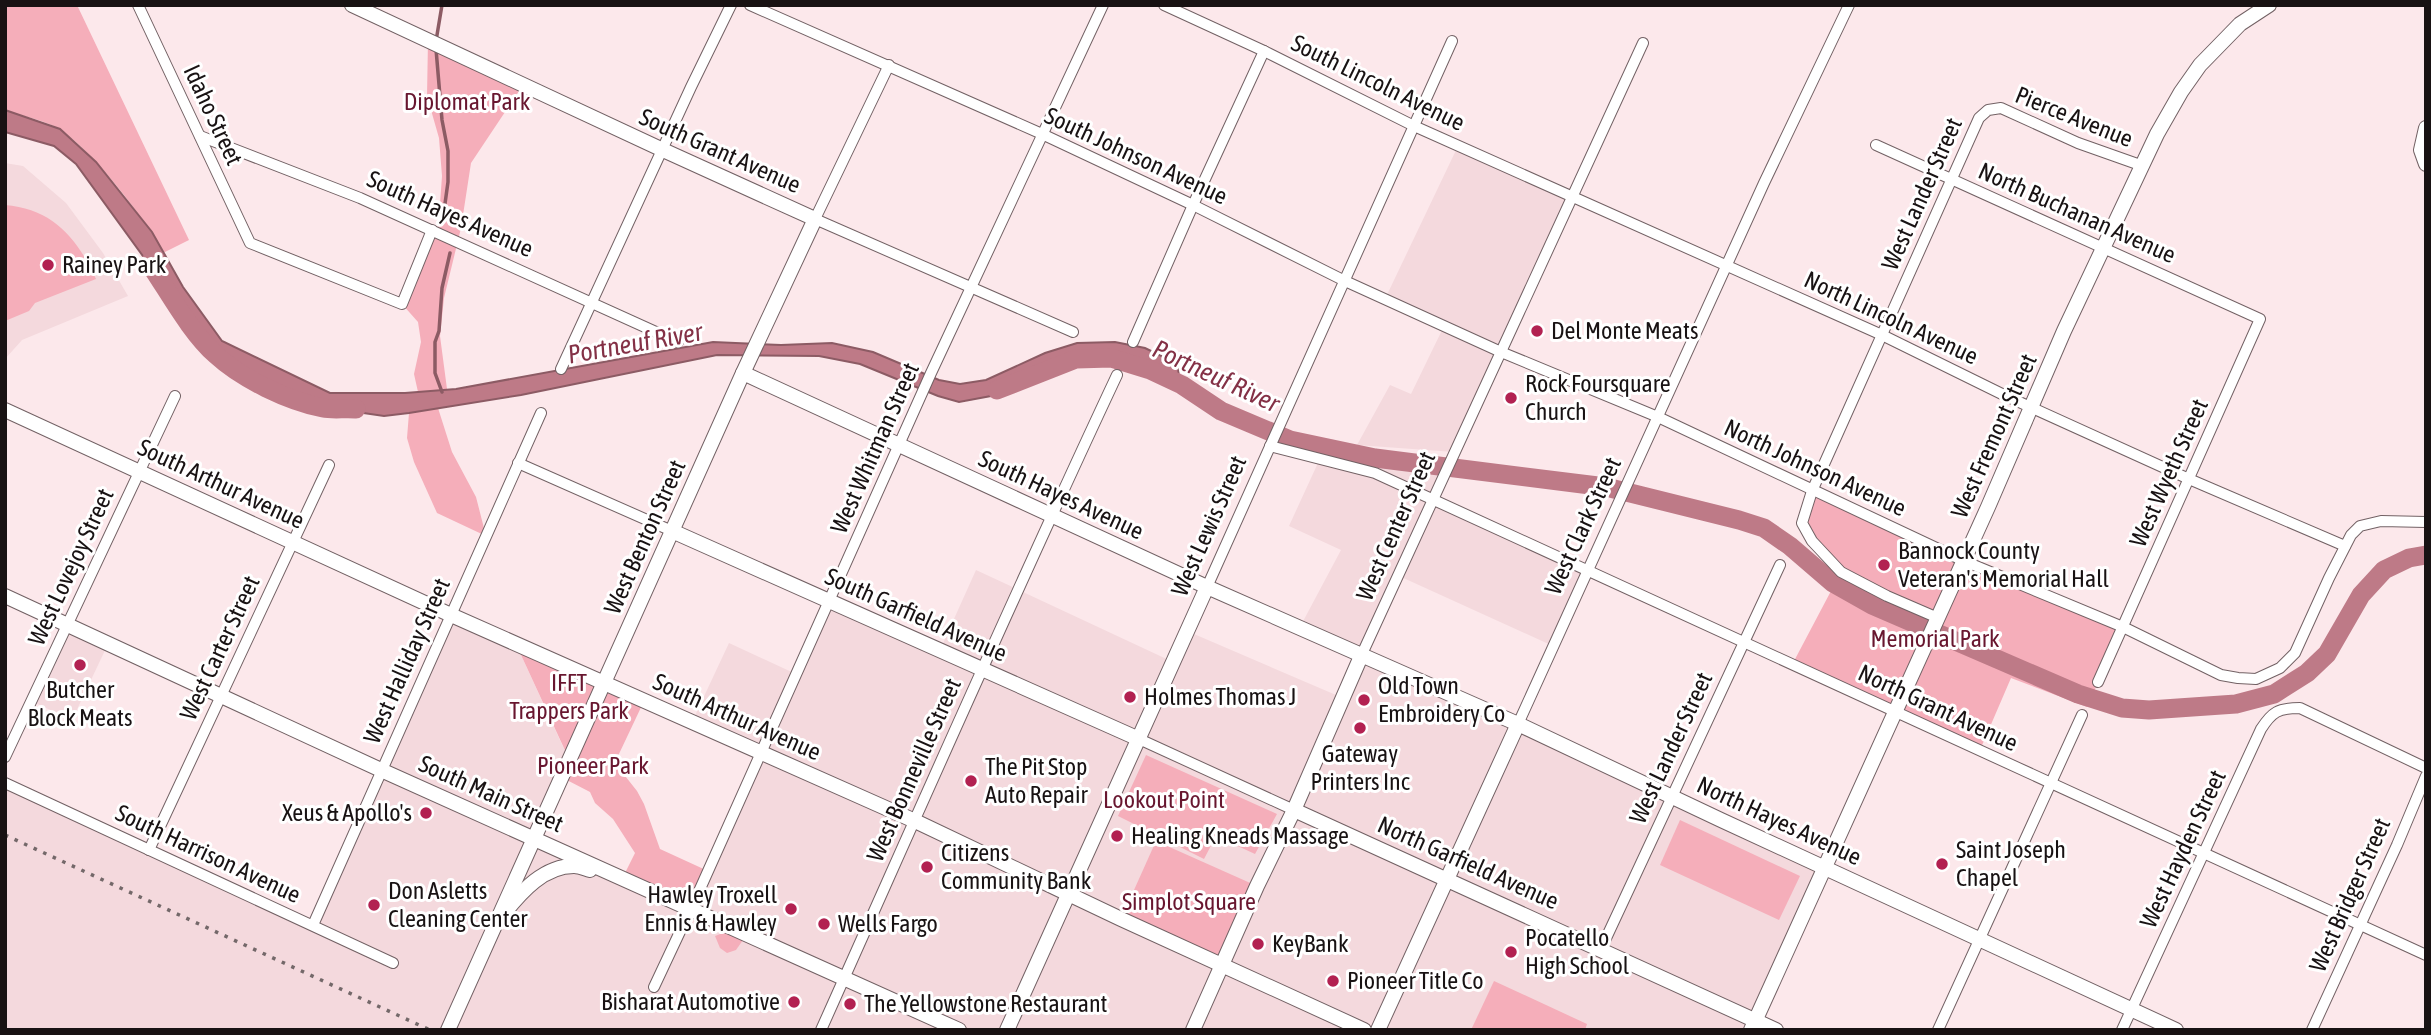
<svg xmlns="http://www.w3.org/2000/svg" width="2431" height="1035" font-family="'Asap Condensed',sans-serif">
<rect width="100%" height="100%" fill="#fce8eb"/>
<g fill="#f4d9dd">
<path d="M1458,146L1573,198L1454,452L1357,445L1390,385L1411,394L1444,326L1385,299Z"/>
<path d="M5,163L23,166L66,203L103,253L128,296L22,340L5,359Z"/>
<path d="M1323,452L1443,476L1433,499L1587,571L1553,646L1399,576L1363,654L1824,868L1751,1030H5V783L312,925L451,615L516,644L569,760L534,837L691,908L761,753L692,722L729,643L796,674L829,601L940,650L976,570L1173,662L1187,631L1343,698L1362,654L1300,627L1341,550L1289,526Z"/>
<path d="M67,624L108,644L72,720L31,701Z"/>
</g>
<g fill="#f5aeba">
<path d="M5,5H77L189,240L163,253C143,216 96,155 62,131C49,121 21,116 5,110Z"/>
<path d="M428,40L523,85L471,163L461,228L444,298L440,336L447,389L418,392L414,374L421,342L418,322L402,304L437,232L439,218L442,176L439,138L427,96Z"/>
<path d="M5,205C53,209 77,238 96,279L35,303L29,311L5,321Z"/>
<path d="M438,408L452,452L476,497L486,536L437,513L414,462L407,438L409,413Z"/>
<path d="M1812,491L2123,627L2087,707L2011,678L1980,750L1793,663L1841,572L1802,523Z"/>
<path d="M516,644L644,701L618,756V767L637,791L644,804L660,849L708,871L691,908L622,879L635,853L613,819L595,803L590,792L561,777L569,759Z"/>
<path d="M1146,755L1277,814L1255,854L1216,836L1204,859L1118,816Z"/>
<path d="M1680,820L1800,876L1779,920L1660,865Z"/>
<path d="M1156,841L1257,886L1221,964L1121,919Z"/>
<path d="M728,931L743,940L736,950L727,953L720,948L715,936Z"/>
<path d="M1494,981L1587,1024L1585,1030H1471Z"/>
</g>
<path fill="#be7a87" stroke="#8c5b64" stroke-width="2" d="M5,110L60,129L96,162L152,232L183,287L222,341L330,393H405L456,389L713,342L781,345L832,343L873,352L939,380L960,384L986,380L1045,353L1077,343L1115,342L1145,348L1178,364L1179,385L1130,357L1081,353L1042,364L1008,388L991,396L959,402L938,396L860,364L819,356L717,355L521,395L409,413L384,416L329,408L265,387L209,347L76,164L54,146L5,132Z"/>
<g fill="none" stroke-linecap="round" stroke-linejoin="round">
<g stroke="#8c5b64" stroke-width="3.5">
<path d="M436,41L442,5"/>
<path d="M436,49L442,120L448,151V182L443,218"/>
<path d="M442,392L435,373V342L439,331L442,288L450,253"/>
</g>
<g stroke="#be7a87" stroke-width="19">
<path d="M149,263C169,292 190,332 216,355C242,379 288,401 323,408C333,410 345,408 356,409"/>
<path d="M997,390L1076,359L1111,358L1150,370L1182,385L1221,411L1290,440L1375,458L1606,487L1739,520L1764,528L1790,546L1833,583L1872,605L2078,694L2122,708L2149,710L2236,704L2274,694L2307,673L2327,654L2361,595L2384,570L2409,558L2426,555"/>
</g>
<g stroke="#726164" stroke-width="12">
<g id="street">
<path d="M138,5L250,243L402,304L432,230"/>
<path d="M750,5L1042,134L1193,205L1345,281L1501,352L1658,417L1964,561L2123,627L2221,675L2238,678L2256,679L2280,668L2295,653L2329,578L2351,535L2360,526L2381,521L2426,522"/>
<path d="M1164,5L1264,51L1414,126L1882,335L2006,396L2189,479L2345,546"/>
<path d="M889,65L815,219L1073,332"/>
<path d="M200,136L360,198L678,342"/>
<path d="M1876,145L2260,319L2098,682"/>
<path d="M1133,342L1193,205L1264,51"/>
<path d="M561,369L691,87L731,5"/>
<path d="M1270,446L1375,473L2426,955"/>
<path d="M518,463L672,531"/>
<path d="M1207,587L1452,41"/>
<path d="M1938,618L1887,596L1841,572L1812,541L1802,523L1812,491L1979,118L1988,110L2001,108L2078,143L2143,166"/>
<path d="M1362,654L1643,43"/>
<path d="M1518,724L1764,183L1849,5"/>
<path d="M1139,739L1294,810"/>
<path d="M5,757L175,396"/>
<path d="M5,783L393,963"/>
<path d="M149,850L329,465"/>
<path d="M313,925L541,413"/>
<path d="M1601,949L1780,565"/>
<path d="M654,987L700,889L931,373L1103,5"/>
<path d="M821,1030C919,811 1015,592 1117,375"/>
<path d="M1938,1030L2082,715"/>
<path d="M2122,1030L2261,729C2272,712 2278,708 2300,708L2426,768"/>
<path d="M2312,1030L2397,845L2426,776"/>
</g>
</g>
<g stroke="#726164" stroke-width="16">
<g id="secondary">
<path d="M352,5L663,150L815,219L743,373L448,1030"/>
<path d="M2426,128L2421,150L2426,164"/>
<path d="M743,373L1207,587L1518,724L1721,820L2176,1030"/>
<path d="M5,410L451,615L915,821L1121,919L1364,1030"/>
<path d="M672,531L1139,739"/>
<path d="M5,596L381,770L959,1030"/>
<path d="M1294,810L1776,1030"/>
<path d="M505,912C522,891 544,866 574,866C579,866 586,869 590,870"/>
<path d="M1007,1030L1207,587"/>
<path d="M1193,1030L1257,886L1294,810L1362,654"/>
<path d="M1378,1030L1518,724"/>
<path d="M1751,1030L1988,507L2064,331L2157,134L2181,92L2200,65L2240,24L2269,5"/>
</g>
</g>
<use href="#street" stroke="#fff" stroke-width="10"/>
<use href="#secondary" stroke="#fff" stroke-width="14"/>
<path stroke="#736869" stroke-width="3.5" stroke-dasharray="3.5 7" stroke-linecap="butt" d="M5,835L430,1030"/>
</g>
<g fill="#b22151" stroke="#fff" stroke-width="2.5">
<circle cx="48" cy="265" r="7"/>
<circle cx="1537" cy="331" r="7"/>
<circle cx="1511" cy="398" r="7"/>
<circle cx="1884" cy="565" r="7"/>
<circle cx="80" cy="665" r="7"/>
<circle cx="1130" cy="697" r="7"/>
<circle cx="1364" cy="700" r="7"/>
<circle cx="1360" cy="728" r="7"/>
<circle cx="971" cy="781" r="7"/>
<circle cx="426" cy="813" r="7"/>
<circle cx="1117" cy="836" r="7"/>
<circle cx="1942" cy="864" r="7"/>
<circle cx="927" cy="867" r="7"/>
<circle cx="374" cy="905" r="7"/>
<circle cx="791" cy="909" r="7"/>
<circle cx="824" cy="924" r="7"/>
<circle cx="1258" cy="944" r="7"/>
<circle cx="1511" cy="952" r="7"/>
<circle cx="1333" cy="981" r="7"/>
<circle cx="794" cy="1002" r="7"/>
<circle cx="850" cy="1004" r="7"/>
</g>
<g text-anchor="middle" stroke-width="6" stroke-linejoin="round" paint-order="stroke">
<g font-size="24" fill="#181213" stroke="#fff">
<text transform="translate(1378 83) rotate(26)" y="8">South Lincoln Avenue</text>
<text transform="translate(213 115) rotate(65)" y="8">Idaho Street</text>
<text transform="translate(2074 117) rotate(22)" y="8">Pierce Avenue</text>
<text transform="translate(720 151) rotate(24)" y="8">South Grant Avenue</text>
<text transform="translate(1136 156) rotate(25)" y="8">South Johnson Avenue</text>
<text transform="translate(1922 194) rotate(-66)" y="8">West Lander Street</text>
<text transform="translate(2077 213) rotate(24)" y="8">North Buchanan Avenue</text>
<text transform="translate(450 214) rotate(24)" y="8">South Hayes Avenue</text>
<text transform="translate(1891 318) rotate(25)" y="8">North Lincoln Avenue</text>
<text transform="translate(1994 436) rotate(-66)" y="8">West Fremont Street</text>
<text transform="translate(875 448) rotate(-66)" y="8">West Whitman Street</text>
<text transform="translate(1815 468) rotate(25)" y="8">North Johnson Avenue</text>
<text transform="translate(2169 473) rotate(-66)" y="8">West Wyeth Street</text>
<text transform="translate(221 484) rotate(25)" y="8">South Arthur Avenue</text>
<text transform="translate(1061 495) rotate(25)" y="8">South Hayes Avenue</text>
<text transform="translate(1209 526) rotate(-66)" y="8">West Lewis Street</text>
<text transform="translate(1396 526) rotate(-66)" y="8">West Center Street</text>
<text transform="translate(1583 526) rotate(-65)" y="8">West Clark Street</text>
<text transform="translate(645 537) rotate(-66)" y="8">West Benton Street</text>
<text transform="translate(71 567) rotate(-65)" y="8">West Lovejoy Street</text>
<text transform="translate(916 615) rotate(24)" y="8">South Garfield Avenue</text>
<text transform="translate(220 648) rotate(-65)" y="8">West Carter Street</text>
<text transform="translate(407 661) rotate(-66)" y="8">West Halliday Street</text>
<text transform="translate(1938 708) rotate(25)" y="8">North Grant Avenue</text>
<text transform="translate(737 717) rotate(24)" y="8">South Arthur Avenue</text>
<text transform="translate(1671 748) rotate(-65)" y="8">West Lander Street</text>
<text transform="translate(914 770) rotate(-66)" y="8">West Bonneville Street</text>
<text transform="translate(491 794) rotate(24)" y="8">South Main Street</text>
<text transform="translate(1779 821) rotate(25)" y="8">North Hayes Avenue</text>
<text transform="translate(2183 849) rotate(-65)" y="8">West Hayden Street</text>
<text transform="translate(208 854) rotate(25)" y="8">South Harrison Avenue</text>
<text transform="translate(1468 863) rotate(24)" y="8">North Garfield Avenue</text>
<text transform="translate(2350 895) rotate(-66)" y="8">West Bridger Street</text>
</g>
<g font-size="24" fill="#68162f" stroke="#fff">
<text x="467" y="110">Diplomat Park</text>
<text x="1935" y="647">Memorial Park</text>
<text x="569" y="691">IFFT<tspan x="569" dy="28">Trappers Park</tspan></text>
<text x="593" y="774">Pioneer Park</text>
<text x="1164" y="808">Lookout Point</text>
<text x="1189" y="910">Simplot Square</text>
</g>
<g font-size="24" fill="#181213" stroke="#fff" text-anchor="start">
<text x="62" y="273">Rainey Park</text>
<text x="1551" y="339">Del Monte Meats</text>
<text x="1525" y="392">Rock Foursquare<tspan x="1525" dy="28">Church</tspan></text>
<text x="1898" y="559">Bannock County<tspan x="1898" dy="28">Veteran's Memorial Hall</tspan></text>
<text x="1378" y="694">Old Town<tspan x="1378" dy="28">Embroidery Co</tspan></text>
<text x="80" y="698" text-anchor="middle">Butcher<tspan x="80" dy="28">Block Meats</tspan></text>
<text x="1144" y="705">Holmes Thomas J</text>
<text x="1360" y="762" text-anchor="middle">Gateway<tspan x="1360" dy="28">Printers Inc</tspan></text>
<text x="985" y="775">The Pit Stop<tspan x="985" dy="28">Auto Repair</tspan></text>
<text x="412" y="821" text-anchor="end">Xeus &amp; Apollo's</text>
<text x="1131" y="844">Healing Kneads Massage</text>
<text x="1956" y="858">Saint Joseph<tspan x="1956" dy="28">Chapel</tspan></text>
<text x="941" y="861">Citizens<tspan x="941" dy="28">Community Bank</tspan></text>
<text x="388" y="899">Don Asletts<tspan x="388" dy="28">Cleaning Center</tspan></text>
<text x="777" y="903" text-anchor="end">Hawley Troxell<tspan x="777" dy="28">Ennis &amp; Hawley</tspan></text>
<text x="838" y="932">Wells Fargo</text>
<text x="1525" y="946">Pocatello<tspan x="1525" dy="28">High School</tspan></text>
<text x="1272" y="952">KeyBank</text>
<text x="1347" y="989">Pioneer Title Co</text>
<text x="780" y="1010" text-anchor="end">Bisharat Automotive</text>
<text x="864" y="1012">The Yellowstone Restaurant</text>
</g>
<g font-size="26" font-style="italic" fill="#843146" stroke="#fff">
<text transform="translate(635 343) rotate(-10)" y="9">Portneuf River</text>
<text transform="translate(1216 376) rotate(25)" y="9">Portneuf River</text>
</g>
</g>
<rect width="2431" height="1035" fill="none" stroke="#181213" stroke-width="14"/>
</svg>
